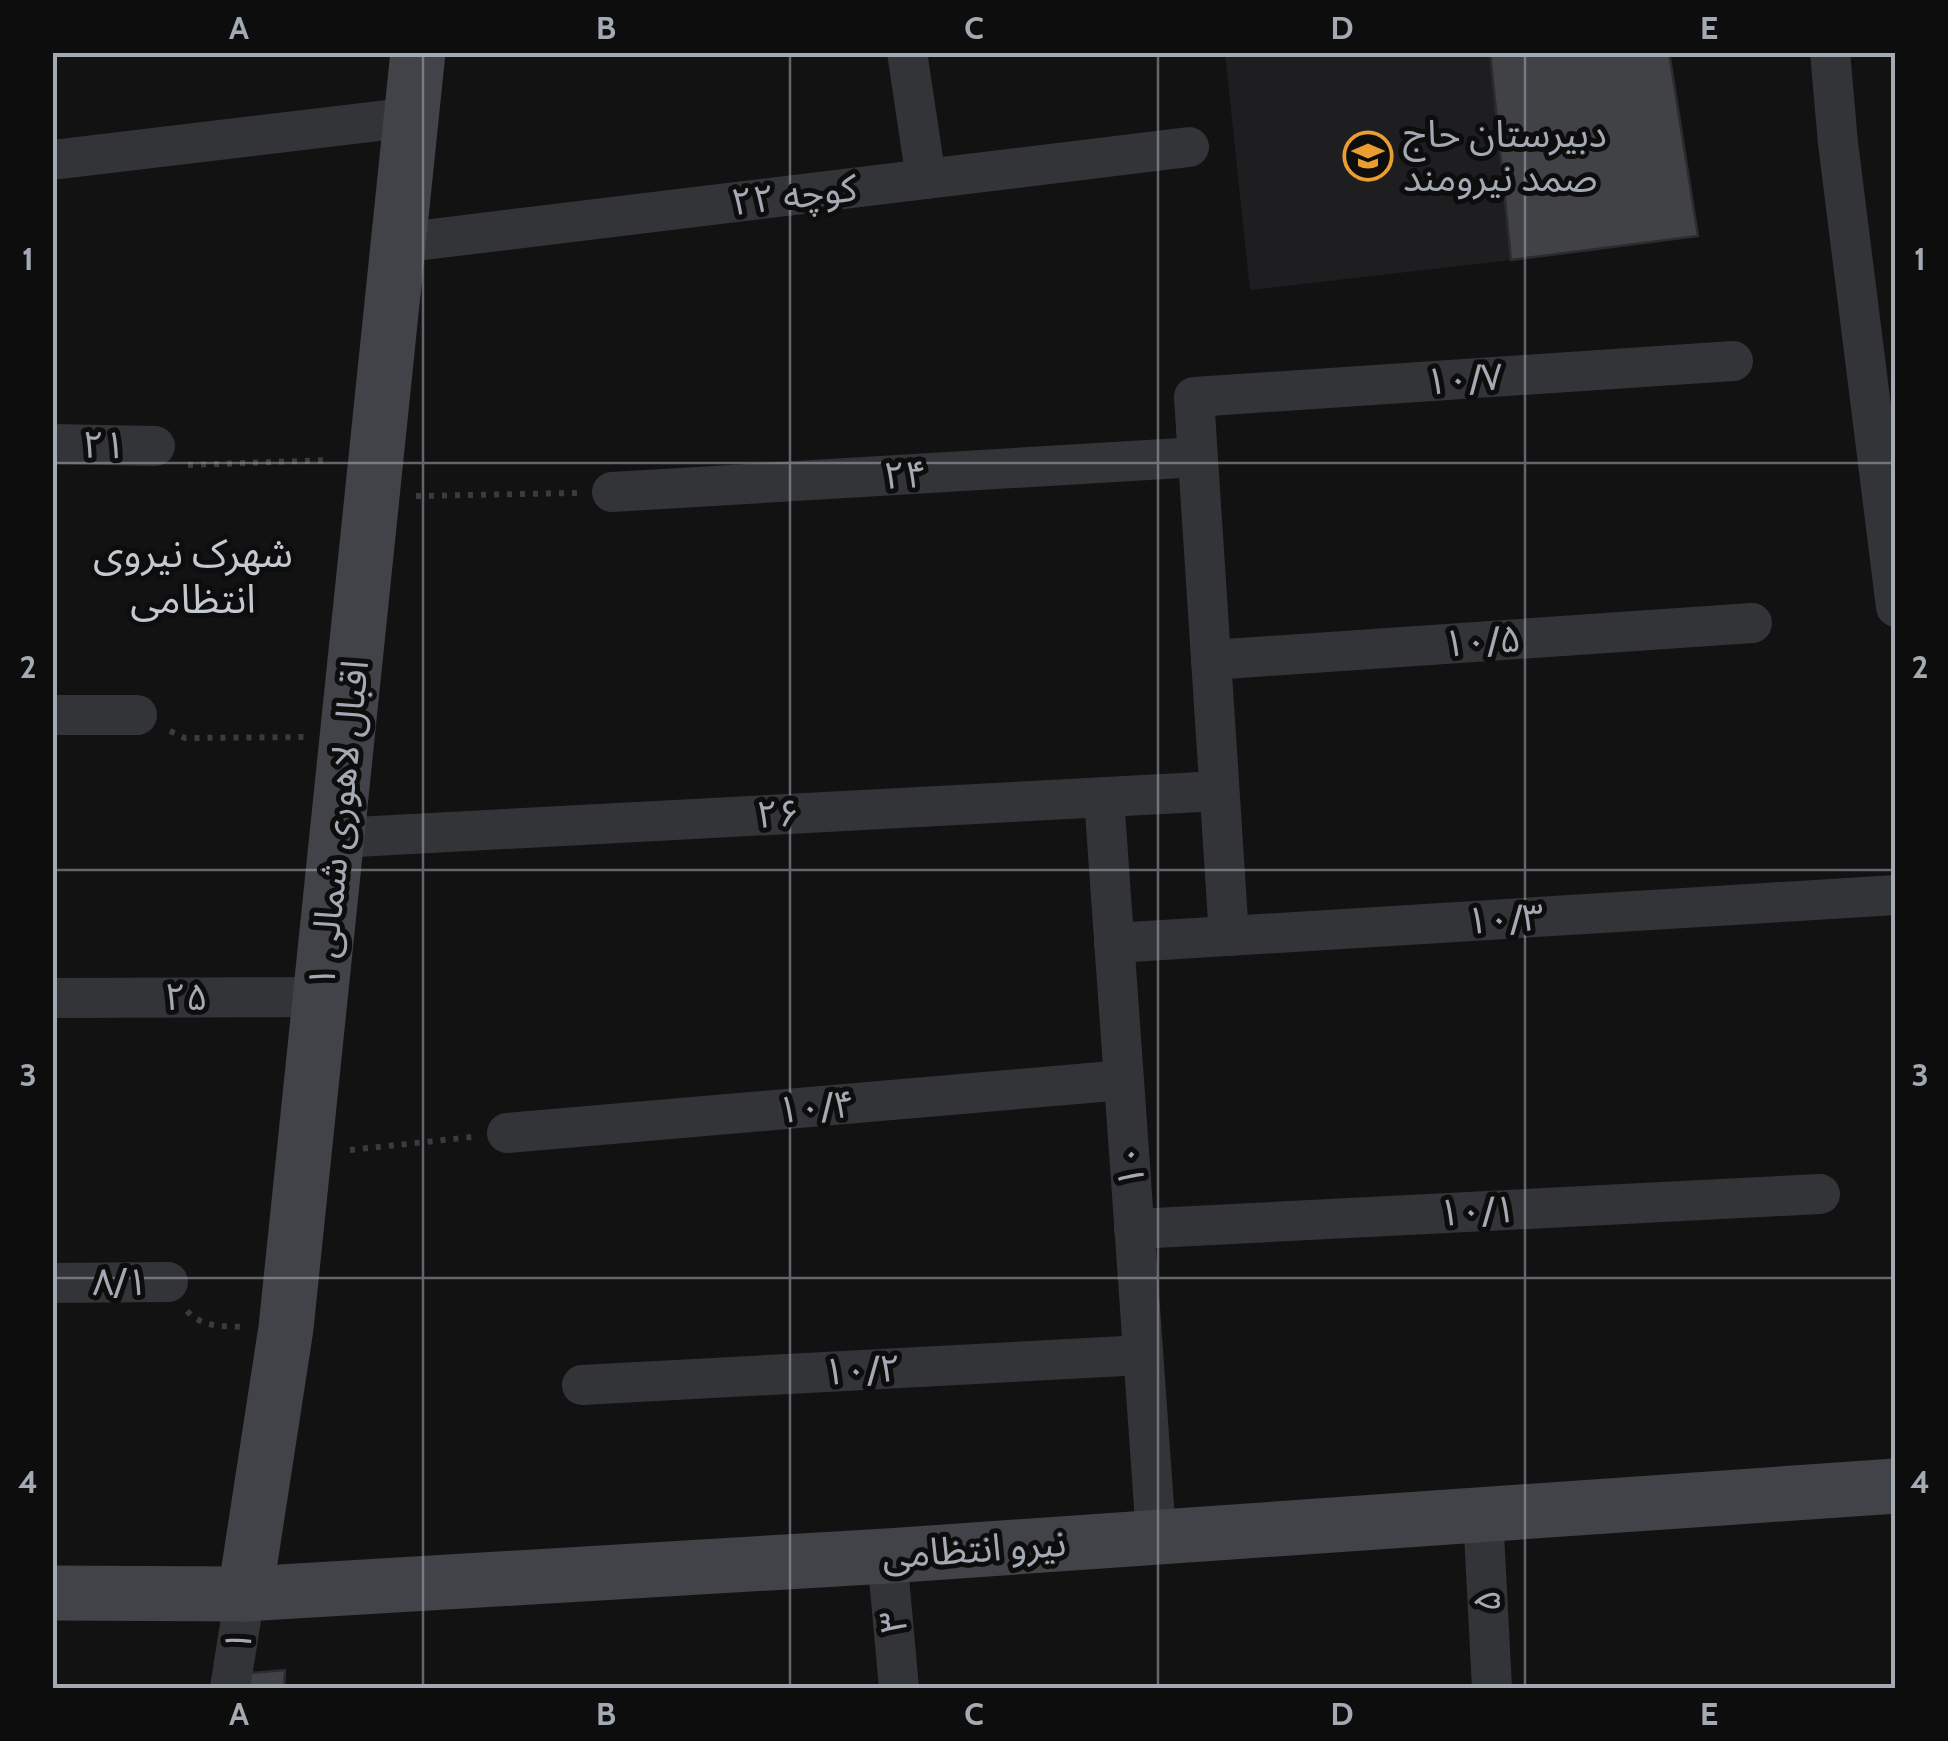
<svg xmlns="http://www.w3.org/2000/svg" width="1948" height="1741" font-family="Cabin,'Noto Sans Arabic',sans-serif">
<rect width="100%" height="100%" fill="#121213"/>
<path fill="#1e1e20" d="M1225,53H1490L1511,260L1250,290Z"/>
<g fill="#414246" stroke="#2c2c2f" stroke-width="2.5">
<path d="M1490,52H1669L1698,236L1511,260Z"/>
<path d="M285,1670L284,1688H248L250,1673Z"/>
</g>
<g fill="none" stroke-linecap="round" stroke-linejoin="round">
<g stroke="#393b3f" stroke-width="6" stroke-dasharray="5 8" stroke-linecap="butt">
<path d="M188,465L330,460"/>
<path d="M416,496L577,493"/>
<path d="M170,731L185,738L306,737"/>
<path d="M350,1150L472,1137"/>
<path d="M187,1311C203,1328 223,1326 245,1327"/>
</g>
<g stroke="#333438" stroke-width="40">
<path d="M907,52L926,179"/>
<path d="M1830,52L1838,143L1896,607"/>
<path d="M52,160L412,117"/>
<path d="M399,243L1189,147"/>
<path d="M52,444L155,446"/>
<path d="M612,492L1198,457"/>
<path d="M1211,660L1752,623"/>
<path d="M52,715H137"/>
<path d="M1104,797L1156,1535"/>
<path d="M337,838L1219,791"/>
<path d="M1229,936L1194,397L1733,361"/>
<path d="M1114,943L1896,895"/>
<path d="M52,998L320,997"/>
<path d="M507,1133L1124,1080"/>
<path d="M1134,1229L1820,1194"/>
<path d="M52,1283L168,1282"/>
<path d="M582,1385L1143,1355"/>
<path d="M1483,1514L1492,1688"/>
<path d="M887,1556L899,1688"/>
<path d="M230,1688L245,1594"/>
</g>
<g stroke="#414348" stroke-width="55">
<path d="M52,1593L245,1594L887,1556L1896,1486"/>
<path d="M245,1594L286,1328L418,52"/>
</g>
</g>
<path fill="none" stroke="#a4aab3" stroke-width="2.5" stroke-opacity="0.55" d="M423,52V1688M790,52V1688M1158,52V1688M1525,52V1688M52,463H1896M52,870H1896M52,1278H1896"/>
<defs>
<g id="school-ring" transform="scale(2.5)"><circle r="9.5" fill="#0d0d0e" stroke="#ea9e32" stroke-width="1.5"/><path d="M0-5L7-2L0 1L-7-2ZM-4 1L0 2.5L4 1V4Q0 6-4 4Z" fill="#ea9e32"/></g>
</defs>
<g fill-rule="evenodd">
<use href="#school-ring" x="1368" y="156"/>
</g>
<g text-anchor="middle" stroke-width="10" stroke-linejoin="round" paint-order="stroke">
<g font-size="38" fill="#a4aab3" stroke="#0d0d0e" text-anchor="start">
<text x="1403" y="147">دبیرستان حاج<tspan x="1403" dy="44">صمد نیرومند</tspan></text>
</g>
<g font-size="38" fill="#a4aab3" stroke="#0d0d0e">
<text transform="translate(794 195) rotate(-7)" y="13">کوچه ۲۲</text>
<text transform="translate(1464 379) rotate(-4)" y="13">۱۰/۷</text>
<text transform="translate(104 445) rotate(1)" y="13">۲۱</text>
<text transform="translate(905 475) rotate(-3)" y="13">۲۴</text>
<text transform="translate(1482 641) rotate(-4)" y="13">۱۰/۵</text>
<text transform="translate(778 814) rotate(-3)" y="13">۲۶</text>
<text transform="translate(338 824) rotate(-84)" y="13">اقبال لاهوری شمالی ۱</text>
<text transform="translate(1505 919) rotate(-3)" y="13">۱۰/۳</text>
<text x="186" y="1010">۲۵</text>
<text transform="translate(816 1107) rotate(-5)" y="13">۱۰/۴</text>
<text transform="translate(1130 1166) rotate(-94)" y="13">۱۰</text>
<text transform="translate(1477 1211) rotate(-3)" y="13">۱۰/۱</text>
<text x="120" y="1295">۸/۱</text>
<text transform="translate(862 1370) rotate(-3)" y="13">۱۰/۲</text>
<text transform="translate(974 1549) rotate(-4)" y="13">نیرو انتظامی</text>
<text transform="translate(1487 1601) rotate(-93)" y="13">۵</text>
<text transform="translate(893 1622) rotate(-95)" y="13">۳</text>
<text transform="translate(238 1641) rotate(-81)" y="13">۱</text>
</g>
<g font-size="40" fill="#c4c8cf" stroke="#0d0d0e">
<text x="193" y="567">شهرک نیروی<tspan x="193" dy="46">انتظامی</tspan></text>
</g>
</g>
<rect width="1948" height="1741" fill="none" stroke="#0d0d0e" stroke-width="110"/>
<rect x="55" y="55" width="1838" height="1631" fill="none" stroke="#a4aab3" stroke-width="4"/>
<g font-size="32" text-anchor="middle" font-weight="bold" fill="#a4aab3">
<text x="239" y="39">A</text>
<text x="606" y="39">B</text>
<text x="974" y="39">C</text>
<text x="1342" y="39">D</text>
<text x="1709" y="39">E</text>
<text x="28" y="270">1</text>
<text x="1920" y="270">1</text>
<text x="28" y="678">2</text>
<text x="1920" y="678">2</text>
<text x="28" y="1086">3</text>
<text x="1920" y="1086">3</text>
<text x="28" y="1493">4</text>
<text x="1920" y="1493">4</text>
<text x="239" y="1725">A</text>
<text x="606" y="1725">B</text>
<text x="974" y="1725">C</text>
<text x="1342" y="1725">D</text>
<text x="1709" y="1725">E</text>
</g>
</svg>
